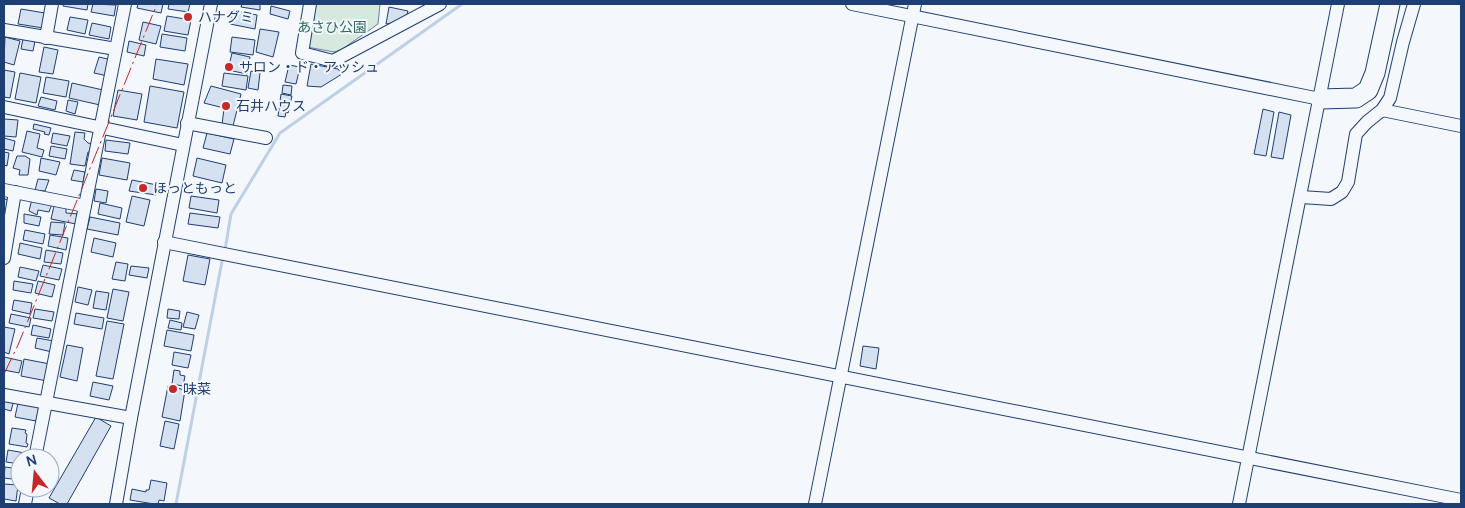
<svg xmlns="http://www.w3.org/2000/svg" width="1465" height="508" font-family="Manrope,'Noto Sans JP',sans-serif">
<rect width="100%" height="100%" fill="#f4f7fb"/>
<path fill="#d7e8df" stroke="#687fa3" d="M308,4H380L378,24L341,50L334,52L307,47Z"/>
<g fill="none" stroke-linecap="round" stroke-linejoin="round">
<g stroke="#bed0e5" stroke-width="3">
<path d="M225,250L231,214L280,133L462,4"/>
<path d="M176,504L223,256"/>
</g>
</g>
<g fill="#d5e0f0" stroke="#1d3f73">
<path d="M63,4H88L87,10L63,6Z"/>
<path d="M93,4L116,5L114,16L91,12Z"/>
<path d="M138,4H163L161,13L137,8Z"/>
<path d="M169,4H190L188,12L168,9Z"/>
<path d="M242,4H260V10L241,7Z"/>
<path d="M271,6L290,11L288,19L270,14Z"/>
<path d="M389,7L408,11L405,21L386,24Z"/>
<path d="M21,9L45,13L43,28L18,24Z"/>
<path d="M233,10L257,15L255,29L230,24Z"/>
<path d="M167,16L191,20L188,35L164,31Z"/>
<path d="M70,17L88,20L85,34L67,30Z"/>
<path d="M143,22L161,26L156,44L139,40Z"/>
<path d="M92,23L111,27L109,39L89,35Z"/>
<path d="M260,29L279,32L273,57L256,52Z"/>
<path d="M162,34L187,38L185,51L160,47Z"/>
<path d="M5,37L20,41L14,65L4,62Z"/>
<path d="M232,37L255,40L253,55L230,52Z"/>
<path d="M23,39L35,41L33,51L21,49Z"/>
<path d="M129,41L146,45L144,56L127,52Z"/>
<path d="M44,47L58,50L53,74L39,72Z"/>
<path d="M232,53L250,57L247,74L228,70Z"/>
<path d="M99,57L112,60L108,76L94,73Z"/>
<path d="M156,59L188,64L184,85L153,79Z"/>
<path d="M311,64L338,69L342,74L321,87L307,86Z"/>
<path d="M289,65L300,67L296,84L285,82Z"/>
<path d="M4,70L15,72L10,98L4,97Z"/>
<path d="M251,71L260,73L258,90L248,88Z"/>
<path d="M20,73L41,77L36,103L15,99Z"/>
<path d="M224,73L248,76L246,90L222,86Z"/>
<path d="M46,77L69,81L66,97L43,93Z"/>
<path d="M72,83L103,90L100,105L69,98Z"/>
<path d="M283,85L292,86L291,95L282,93Z"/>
<path d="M150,86L184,92L177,128L144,122Z"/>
<path d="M211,86L241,94L233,126L222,125L224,108L204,103Z"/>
<path d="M118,90L142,94L137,120L113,116Z"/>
<path d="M281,94L292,96L288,113L286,112L285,117L278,116Z"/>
<path d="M41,97L57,101L55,110L38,106Z"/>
<path d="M68,100L78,102L75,114L66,111Z"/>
<path d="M1263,109L1274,112L1266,156L1254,154Z"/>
<path d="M1279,112L1291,115L1283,159L1271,157Z"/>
<path d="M4,119L18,120L16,137L4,136Z"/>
<path d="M34,124L51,128L49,135L44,134L45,132L33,129Z"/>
<path d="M27,131L40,134L37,148L44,150L42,157L22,152Z"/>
<path d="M75,132L85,133L84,139L88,143L93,144L91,152H88L85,166L70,164Z"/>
<path d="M53,133L70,136L67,146L51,143Z"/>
<path d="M207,133L234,139L230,154L203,148Z"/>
<path d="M4,138L15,141L13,151L4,149Z"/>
<path d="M106,140L130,143L128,154L105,151Z"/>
<path d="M51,146L67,149L65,159L49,156Z"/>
<path d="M4,152L9,153L7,166L4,165Z"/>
<path d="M17,156H25L30,159L28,175H19L20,170L13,168Z"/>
<path d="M41,158L60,162L56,175L39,171Z"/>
<path d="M102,158L130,163L127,180L99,175Z"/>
<path d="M197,158L226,165L222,183L193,176Z"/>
<path d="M74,170L85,172L83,182L71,180Z"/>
<path d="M38,179L49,180L45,191L35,190Z"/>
<path d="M132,180L157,185L156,195L129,191Z"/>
<path d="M96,189L108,191L106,203L94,201Z"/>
<path d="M132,196L150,200L144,226L126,222Z"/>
<path d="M191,196L219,200L217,213L189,208Z"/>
<path d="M4,199L10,200L9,216L4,215Z"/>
<path d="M32,199L52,204L49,212L38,210L37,215L29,211Z"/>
<path d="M100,203L122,208L120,219L98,214Z"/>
<path d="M54,206H66V213L80,214L76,224L51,219Z"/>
<path d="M190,213L220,217L218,228L188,224Z"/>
<path d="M24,214L41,217L39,226L24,223Z"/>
<path d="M90,217L120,223L118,235L87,229Z"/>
<path d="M51,222L65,223L63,235L49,234Z"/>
<path d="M25,230L45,234L43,244L23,240Z"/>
<path d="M50,235L68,238L66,250L48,246Z"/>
<path d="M94,238L116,243L113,257L91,252Z"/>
<path d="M20,243L42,248L40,259L18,254Z"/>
<path d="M46,250L63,253L61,264L44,262Z"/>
<path d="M188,255L210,259L205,285L183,281Z"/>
<path d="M116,262L128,264L125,281L112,279Z"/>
<path d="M43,265L62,269L59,280L40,276Z"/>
<path d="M131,266L149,268L147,278L129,275Z"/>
<path d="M20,267L39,271L36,281L18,277Z"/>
<path d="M14,281L33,284L31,293L13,290Z"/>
<path d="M38,281L55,285L52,297L35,293Z"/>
<path d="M78,287L92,290L88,305L75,302Z"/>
<path d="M113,289L129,292L123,321L107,318Z"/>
<path d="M96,291L109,293L106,310L93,308Z"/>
<path d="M14,300L32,303L30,314L12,310Z"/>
<path d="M35,309L54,312L52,321L33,318Z"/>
<path d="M168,309L180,311L179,319L167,318Z"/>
<path d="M187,312L199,315L195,329L183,327Z"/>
<path d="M76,313L104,318L102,329L74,324Z"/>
<path d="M11,314L31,318L29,327L9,323Z"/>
<path d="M170,320L182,323L181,330L168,328Z"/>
<path d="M107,321L124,324L113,379L96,376Z"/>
<path d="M33,325L51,329L49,338L31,335Z"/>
<path d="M4,327L15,329L9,354L4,352Z"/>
<path d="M167,330L194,335L191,351L164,346Z"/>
<path d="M37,338L54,341L52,352L35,348Z"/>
<path d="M67,345L83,348L77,381L60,377Z"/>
<path d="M863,346L879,348L876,369L860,366Z"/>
<path d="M174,352L191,355L188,368L172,365Z"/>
<path d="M4,357L22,361L19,373L4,370Z"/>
<path d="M24,359L50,364L47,381L21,376Z"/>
<path d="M174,370L180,371V375L185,376L183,386L172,384Z"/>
<path d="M93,382L113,386L109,400L90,396Z"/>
<path d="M168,386L185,390L180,421L162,417Z"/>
<path d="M4,398L14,400L11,411L4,409Z"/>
<path d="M18,403L39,407L36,421L15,417Z"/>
<path d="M96,417L111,426L67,504H60L49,498Z"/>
<path d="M165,421L179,424L174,449L160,446Z"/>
<path d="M12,428L26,430L25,433L27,434L26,443L28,444L27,447L9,444Z"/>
<path d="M8,450L25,453L24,458H20V464L6,462Z"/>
<path d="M5,467L20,469V480L4,478Z"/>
<path d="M151,480L167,483L164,501L159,500L158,504H154L130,500L132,489L146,492V490H149Z"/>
<path d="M4,484L18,485L16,501L4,499Z"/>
</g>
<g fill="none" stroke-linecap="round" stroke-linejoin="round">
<g stroke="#1d3f73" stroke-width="14">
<g id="minor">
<path d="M310,4L302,53L333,61L440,4"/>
<path d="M852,4L1320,99"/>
<path d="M4,30L116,49"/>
<path d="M46,38L52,4"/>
<path d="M4,107L183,145"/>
<path d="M1382,110L1461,126"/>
<path d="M187,123L266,138"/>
<path d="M4,190L85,206"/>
<path d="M1301,197L1331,199L1342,192L1348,182L1356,134L1367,122L1382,110L1390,98L1403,42L1414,4"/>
<path d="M164,242L1461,500"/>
<path d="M4,258L15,192"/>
<path d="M4,395L131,418"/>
<path d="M35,458L125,4"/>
<path d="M25,504L28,488"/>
<path d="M116,504L131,418L211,4"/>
<path d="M815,504L915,4"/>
<path d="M1239,504L1338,4"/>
</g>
</g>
<g stroke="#1d3f73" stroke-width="21">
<path id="highway" d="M1320,99L1356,98L1368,90L1375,73L1390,4"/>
</g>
<use href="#minor" stroke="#f4f7fb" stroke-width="12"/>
<use href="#highway" stroke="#f4f7fb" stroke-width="19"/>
<path stroke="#c62828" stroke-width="1" stroke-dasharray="18 4 2.5 4" stroke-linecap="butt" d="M4,374L18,345L157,4"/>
</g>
<g fill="#c62828" stroke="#f4f7fb" stroke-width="2">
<circle cx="188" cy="17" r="5"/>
<circle cx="229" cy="67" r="5"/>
<circle cx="226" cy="106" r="5"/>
<circle cx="143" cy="188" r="5"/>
<circle cx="173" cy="389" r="5"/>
</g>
<g text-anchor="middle" stroke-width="4" stroke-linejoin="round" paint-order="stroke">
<g font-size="14" fill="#1d3f73" stroke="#f4f7fb" text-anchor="start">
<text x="198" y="22">ハナグミ</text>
<text x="239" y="72">サロン・ド・アッシュ</text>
<text x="236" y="111">石井ハウス</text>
<text x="153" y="193">ほっともっと</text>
<text x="183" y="394">味菜</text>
</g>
<g font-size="14" fill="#2c6c60" stroke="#f4f7fb">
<text x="332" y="32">あさひ公園</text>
</g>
</g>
<rect width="1465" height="508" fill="none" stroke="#1d3f73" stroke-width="10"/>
<g transform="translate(35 473) rotate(344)"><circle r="24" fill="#f4f7fb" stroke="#9eadc5"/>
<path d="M0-4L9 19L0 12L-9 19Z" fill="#c62828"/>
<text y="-8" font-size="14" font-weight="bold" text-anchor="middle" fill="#1d3f73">N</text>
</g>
</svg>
